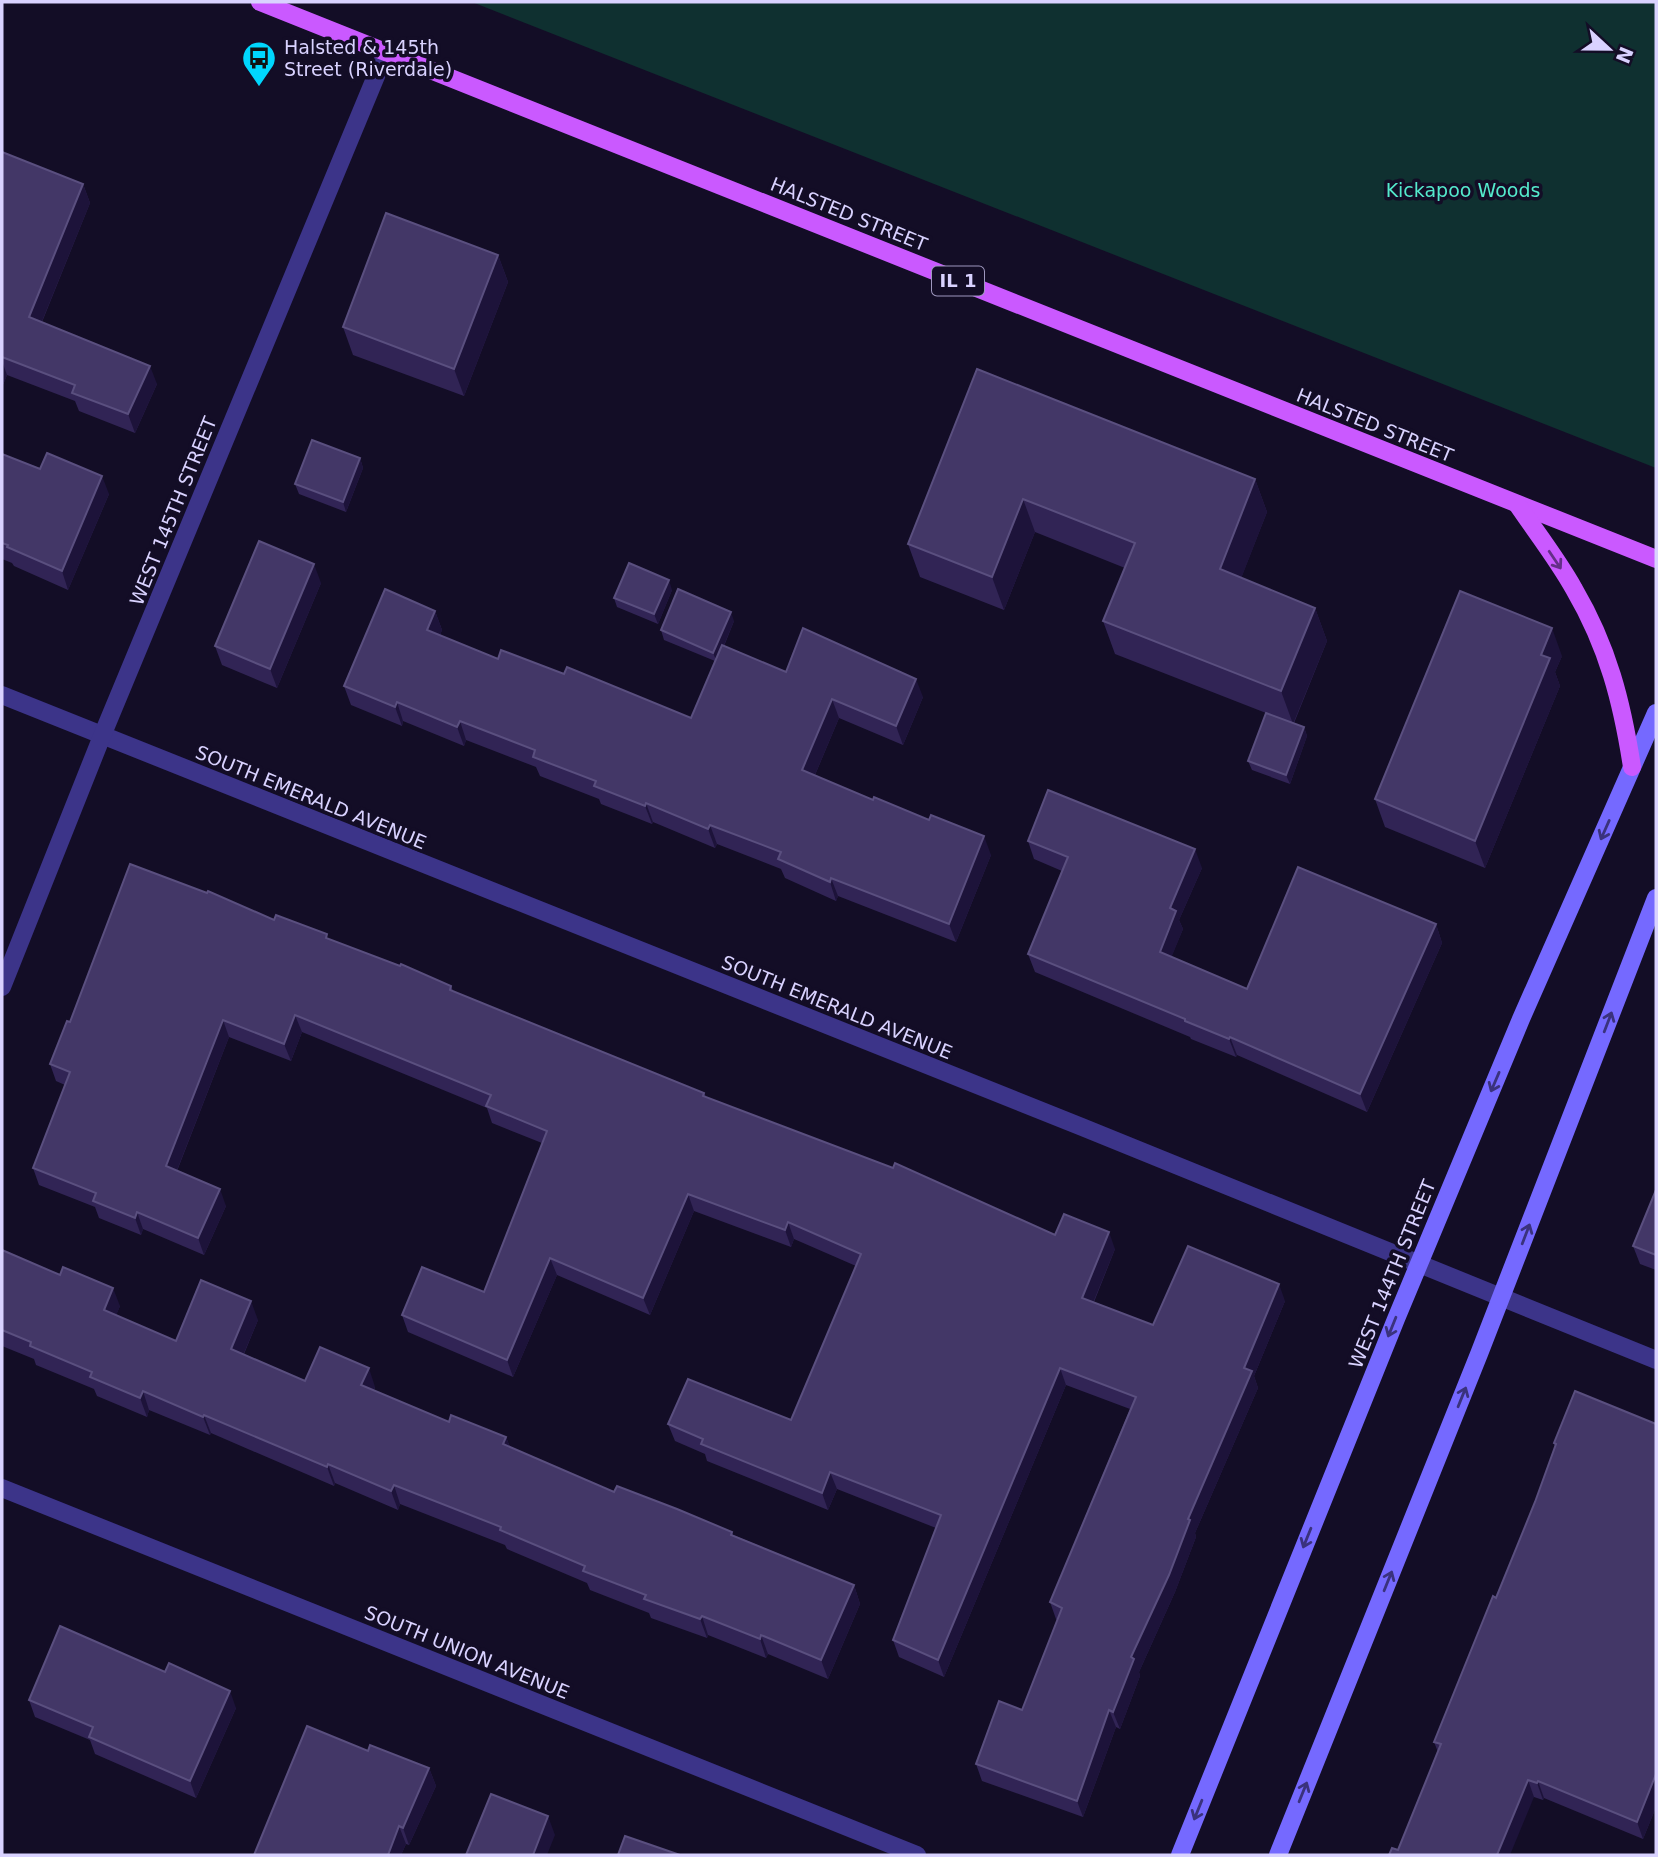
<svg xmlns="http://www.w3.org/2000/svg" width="1658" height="1857" font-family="'DejaVu Sans',sans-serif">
<rect width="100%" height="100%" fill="#130d26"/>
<path fill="#0f3030" d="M472,2H1656V468Z"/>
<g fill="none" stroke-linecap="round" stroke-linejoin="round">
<g stroke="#3c3489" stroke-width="18">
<path d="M2,695L1082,1127L1656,1360"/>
<path d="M2,987L102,736L386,52"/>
<path d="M2,1488L917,1855"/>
</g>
<g stroke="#7569ff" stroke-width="18">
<path d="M1180,1855L1396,1319L1521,1019L1656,713"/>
<path d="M1278,1855L1479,1354L1656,898"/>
</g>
<g stroke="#ca59ff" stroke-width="18">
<path d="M260,2L1656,559"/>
<path d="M1517,504C1536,532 1558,560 1574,589C1608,647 1622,702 1632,767"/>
</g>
</g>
<g fill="#312455">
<path d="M2,152L83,184L90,203L42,322L157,384L135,433L79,411L75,401L7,375L2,387Z"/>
<path d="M498,255L508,282L464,396L353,355L343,327Z"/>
<path d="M977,369L1255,479L1267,512L1241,578L1315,608L1327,641L1294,723L1304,727L1307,736L1290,784L1252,770L1248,761L1266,713L1115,654L1103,621L1125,568L1035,532L1004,610L920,577L908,544Z"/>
<path d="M2,454L109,494L68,590L14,566L12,563L2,559Z"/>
<path d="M360,458L363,468L346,512L299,494L295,484Z"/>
<path d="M321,583L277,688L222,665L215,646Z"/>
<path d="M672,590L658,624L617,607L614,598Z"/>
<path d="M435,611L442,630L440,635L498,659L564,674L691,718L715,661L664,640L661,630L734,621L724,646L786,672L923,697L903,745L839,718L815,775L991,855L956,942L838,896L836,901L785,878L781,869L717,844L715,848L653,822L652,824L601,804L599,799L540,776L536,767L466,740L464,746L403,721L402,726L351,705L344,686Z"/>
<path d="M1562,656L1555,672L1560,686L1485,868L1385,827L1375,799Z"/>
<path d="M1028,841L1202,868L1179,920L1183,929L1171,957L1247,989L1436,924L1442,943L1367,1112L1237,1055L1236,1057L1191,1039L1190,1037L1035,972L1028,954L1062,871L1034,859Z"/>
<path d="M274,920L329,939L451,986L453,991L704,1093L706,1097L1055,1235L1115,1249L1094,1302L1153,1325L1285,1301L1254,1376L1258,1388L1195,1533L1196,1537L1175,1592L1139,1672L1140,1676L1120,1729L1116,1727L1083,1817L982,1781L976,1764L1022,1710L1057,1620L1056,1619L1050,1602L1130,1409L1066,1385L944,1677L899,1657L893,1640L936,1528L837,1489L828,1510L707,1461L705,1454L675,1441L668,1424L791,1420L856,1266L794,1239L791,1247L694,1211L650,1315L557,1275L513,1377L408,1332L402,1315L484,1292L542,1143L492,1123L487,1108L302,1032L291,1061L229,1037L177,1171L226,1206L204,1255L143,1229L141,1235L99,1218L95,1207L39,1185L33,1168L65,1085L56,1081L50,1064L70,1022Z"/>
<path d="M1656,1190V1270L1640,1264L1633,1246Z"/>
<path d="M2,1250L120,1306L116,1315L176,1341L258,1320L244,1354L305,1381L375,1387L374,1390L449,1422L506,1437L510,1447L614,1492L732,1532L733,1535L854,1585L860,1604L828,1679L768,1654L766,1658L708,1635L707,1638L651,1618L649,1613L590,1590L587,1583L507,1549L505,1545L400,1504L398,1510L335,1483L334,1486L211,1433L210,1435L149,1410L147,1417L97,1396L94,1389L36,1365L34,1359L2,1346Z"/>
<path d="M1656,1424V1807L1643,1839L1544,1798L1543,1800L1534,1797L1398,1850L1438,1752L1434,1742L1496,1598L1535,1502L1555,1447L1554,1443Z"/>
<path d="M165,1672L236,1708L196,1798L95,1754L90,1740L35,1717L29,1700Z"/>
<path d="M368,1751L429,1768L436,1786L409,1845L406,1844L401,1855H254Z"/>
</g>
<g fill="#1d133a">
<path d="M83,184L90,203L36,336L29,317Z"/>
<path d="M498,255L508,282L464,396L454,369Z"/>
<path d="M2,361L7,375L2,387Z"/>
<path d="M150,366L157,384L135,433L128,414Z"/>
<path d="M360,458L363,468L346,512L343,502Z"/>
<path d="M102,476L109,494L68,590L62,571Z"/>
<path d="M1255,479L1267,512L1232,602L1220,569Z"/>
<path d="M1023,499L1035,532L1004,610L992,577Z"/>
<path d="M314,564L321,583L277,688L270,669Z"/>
<path d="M669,580L672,590L658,624L654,614Z"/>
<path d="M1315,608L1327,641L1293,724L1281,691Z"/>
<path d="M435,611L442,630L434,649L427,630Z"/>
<path d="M731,612L734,621L717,662L713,653Z"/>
<path d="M1552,628L1562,656L1555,672L1560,686L1485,868L1475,841L1541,655Z"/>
<path d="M916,679L923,697L903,745L896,726Z"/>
<path d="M832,699L839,718L809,789L802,770Z"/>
<path d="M397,702L403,721L402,726L395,707Z"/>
<path d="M460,721L466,740L464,746L457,727Z"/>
<path d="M1304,727L1307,736L1290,784L1286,775Z"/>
<path d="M646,803L653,822L652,824L645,806Z"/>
<path d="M710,825L717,844L715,848L708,829Z"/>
<path d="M984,836L991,855L956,942L949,924Z"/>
<path d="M1195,849L1202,868L1179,920L1183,929L1166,971L1160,952L1170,908Z"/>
<path d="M831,878L838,896L836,901L830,882Z"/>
<path d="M1436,924L1442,943L1367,1112L1360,1094Z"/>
<path d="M295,1015L302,1032L291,1061L284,1044Z"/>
<path d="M223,1020L229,1037L172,1183L166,1166Z"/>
<path d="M1230,1037L1237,1055L1236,1057L1229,1039Z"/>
<path d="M220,1189L226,1206L204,1255L198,1238Z"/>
<path d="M688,1194L694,1211L650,1315L643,1298Z"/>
<path d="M137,1212L143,1229L141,1235L135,1218Z"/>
<path d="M788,1222L794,1239L791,1247L785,1230Z"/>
<path d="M1109,1232L1115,1249L1088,1315L1082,1298Z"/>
<path d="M550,1258L557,1275L513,1377L507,1360Z"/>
<path d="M1279,1284L1285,1301L1254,1376L1258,1388L1195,1533L1196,1537L1175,1592L1139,1672L1140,1676L1120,1729L1113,1712L1131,1657L1188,1519L1244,1368Z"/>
<path d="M113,1288L120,1306L111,1328L104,1310Z"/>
<path d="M251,1301L258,1320L238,1367L231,1349Z"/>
<path d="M369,1368L375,1387L368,1404L361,1385Z"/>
<path d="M1060,1368L1066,1385L944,1677L938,1660Z"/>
<path d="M143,1391L149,1410L147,1417L140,1398Z"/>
<path d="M204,1415L211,1433L210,1435L203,1417Z"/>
<path d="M506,1437L513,1456L503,1444Z"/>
<path d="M328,1464L335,1483L334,1486L327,1467Z"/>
<path d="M830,1472L837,1489L828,1510L822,1493Z"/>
<path d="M394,1485L400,1504L398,1510L391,1491Z"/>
<path d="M854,1585L860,1604L828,1679L821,1660Z"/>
<path d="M702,1616L708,1635L707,1638L700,1619Z"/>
<path d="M761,1635L768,1654L766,1658L760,1639Z"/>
<path d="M230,1691L236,1708L196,1798L190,1781Z"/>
<path d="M1109,1710L1116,1727L1083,1817L1077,1801Z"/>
<path d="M429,1768L436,1786L409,1845L403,1828Z"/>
<path d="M1656,1774V1807L1643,1839L1637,1822Z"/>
<path d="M1528,1780L1534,1797L1510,1855H1497Z"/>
<path d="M1538,1781L1544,1798L1543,1800L1537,1783Z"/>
<path d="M548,1816L555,1835L547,1855H533Z"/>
<path d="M399,1826L406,1844L401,1855H388Z"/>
</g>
<g fill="#433767" stroke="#5a4f7f" stroke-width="2">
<path d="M2,152L83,184L29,317L150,366L128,414L72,393L75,385L2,357Z"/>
<path d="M386,213L498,255L454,369L343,327Z"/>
<path d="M977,369L1255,479L1220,569L1315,608L1281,691L1103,621L1135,543L1023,499L992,577L908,544Z"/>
<path d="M312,440L360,458L343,502L295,484Z"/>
<path d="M47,453L102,476L62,571L7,547L8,545L2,543V454L40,469Z"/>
<path d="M259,541L314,564L270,669L215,646Z"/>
<path d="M629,563L669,580L654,614L614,598Z"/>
<path d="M385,589L435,611L427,630L498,659L501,650L564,674L567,667L691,718L722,645L786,672L803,628L916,679L896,726L832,699L802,770L873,800L874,797L929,820L931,815L984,836L949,924L831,878L830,882L778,859L781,852L710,825L708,829L646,803L645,806L594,786L596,781L533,757L535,750L460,721L457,727L397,702L395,707L344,686Z"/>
<path d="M678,589L731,612L713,653L661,630Z"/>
<path d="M1460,591L1552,628L1541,655L1550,658L1475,841L1375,799Z"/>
<path d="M1266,713L1304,727L1286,775L1248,761Z"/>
<path d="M1048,790L1195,849L1170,908L1176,911L1160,952L1247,989L1298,867L1436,924L1360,1094L1230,1037L1229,1039L1185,1021V1019L1028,954L1068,857L1028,841Z"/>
<path d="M130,864L207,893L208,891L274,920L276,915L327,934L326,938L400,966L401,964L451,986L450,990L704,1093L703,1096L893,1168L895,1163L1055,1235L1064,1214L1109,1232L1082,1298L1153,1325L1188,1246L1279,1284L1244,1368L1252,1371L1188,1519L1190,1520L1169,1575L1131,1657L1134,1659L1113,1712L1109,1710L1077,1801L976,1764L999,1701L1022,1710L1062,1608L1050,1602L1136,1397L1060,1368L938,1660L893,1640L941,1515L830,1472L822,1493L701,1444L703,1439L668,1424L688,1379L791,1420L861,1254L788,1222L785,1230L688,1194L643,1298L550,1258L507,1360L402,1315L422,1267L484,1292L547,1131L486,1106L491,1095L295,1015L284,1044L223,1020L166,1166L220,1189L198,1238L137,1212L135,1218L93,1201L96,1193L33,1168L70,1072L50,1064L67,1021L70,1022Z"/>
<path d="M1656,1190V1255L1633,1246Z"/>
<path d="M2,1250L60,1275L63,1267L113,1288L104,1310L176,1341L201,1280L251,1301L231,1349L305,1381L320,1347L369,1368L361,1385L449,1422L451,1415L506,1437L503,1444L614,1492L617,1486L677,1509L732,1532L731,1535L854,1585L821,1660L761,1635L760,1639L702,1616L700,1619L644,1599L646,1595L583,1571L585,1566L500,1530L501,1527L394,1485L391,1491L328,1464L327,1467L204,1415L203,1417L143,1391L140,1398L90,1377L92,1372L30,1346L31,1342L2,1330Z"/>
<path d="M1575,1391L1656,1424V1774L1637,1822L1538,1781L1537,1783L1528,1780L1497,1855H1389L1392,1848L1398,1850L1441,1744L1434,1742L1493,1596L1496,1598L1535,1502L1556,1444L1554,1443Z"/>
<path d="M60,1626L165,1672L169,1663L230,1691L190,1781L89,1737L93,1727L29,1700Z"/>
<path d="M307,1726L368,1751L370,1745L429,1768L403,1828L399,1826L388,1855H254Z"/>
<path d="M491,1794L548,1816L533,1855H466Z"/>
<path d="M625,1836L680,1855H618Z"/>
</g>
<defs><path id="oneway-shaft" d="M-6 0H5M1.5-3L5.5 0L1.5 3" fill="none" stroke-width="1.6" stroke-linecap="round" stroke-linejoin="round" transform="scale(1.75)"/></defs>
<use stroke="#652f88" href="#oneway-shaft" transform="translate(1555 560) rotate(56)"/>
<g stroke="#3a327d">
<use href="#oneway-shaft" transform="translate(1605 830) rotate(114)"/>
<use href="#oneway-shaft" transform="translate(1608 1022) rotate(-69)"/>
<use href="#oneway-shaft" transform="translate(1495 1082) rotate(113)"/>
<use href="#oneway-shaft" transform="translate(1526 1234) rotate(-69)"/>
<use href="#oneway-shaft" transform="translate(1392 1327) rotate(112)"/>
<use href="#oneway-shaft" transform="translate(1462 1397) rotate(-68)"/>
<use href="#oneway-shaft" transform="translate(1307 1538) rotate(112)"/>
<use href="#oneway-shaft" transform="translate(1388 1581) rotate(-68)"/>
<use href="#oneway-shaft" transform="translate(1303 1792) rotate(-68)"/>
<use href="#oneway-shaft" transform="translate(1198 1810) rotate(112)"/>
</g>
<defs>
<g id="bus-pin" transform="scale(1.75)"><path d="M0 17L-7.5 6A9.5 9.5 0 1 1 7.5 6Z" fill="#00d6fd" stroke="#130d26"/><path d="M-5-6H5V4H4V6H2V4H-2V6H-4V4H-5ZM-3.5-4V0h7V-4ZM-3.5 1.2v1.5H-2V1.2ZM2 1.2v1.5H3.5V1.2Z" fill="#111"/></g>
</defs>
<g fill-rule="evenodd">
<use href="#bus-pin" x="259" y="58"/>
</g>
<g text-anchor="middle" stroke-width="7" stroke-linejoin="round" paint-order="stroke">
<rect fill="#130d26" stroke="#9e97be" stroke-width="2" x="932" y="266.5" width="52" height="29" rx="5"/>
<g font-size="18" font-weight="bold" fill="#d9d2ff">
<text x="958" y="287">IL 1</text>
</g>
<g font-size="19" fill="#d9d2ff" stroke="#130d26" text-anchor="start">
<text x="284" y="54">Halsted &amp; 145th<tspan x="284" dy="22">Street (Riverdale)</tspan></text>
</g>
<g font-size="19" fill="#54e9cc" stroke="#130d26">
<text x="1463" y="197">Kickapoo Woods</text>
</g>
<g font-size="19" fill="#d9d2ff" stroke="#130d26">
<text transform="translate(849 214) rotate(22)" y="7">HALSTED STREET</text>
<text transform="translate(1375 425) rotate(22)" y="7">HALSTED STREET</text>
<text transform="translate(173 511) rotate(-68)" y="7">WEST 145TH STREET</text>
<text transform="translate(311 797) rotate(22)" y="7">SOUTH EMERALD AVENUE</text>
<text transform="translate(837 1007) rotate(22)" y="7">SOUTH EMERALD AVENUE</text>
<text transform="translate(1392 1274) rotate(-68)" y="7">WEST 144TH STREET</text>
<text transform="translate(467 1652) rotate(22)" y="7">SOUTH UNION AVENUE</text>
</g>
</g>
<rect width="1658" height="1857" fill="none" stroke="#d9d2ff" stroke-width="7"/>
<g transform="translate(1609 49) rotate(112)" stroke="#130d26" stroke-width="5" paint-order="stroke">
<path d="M0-5L12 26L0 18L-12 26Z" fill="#d9d2ff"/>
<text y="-10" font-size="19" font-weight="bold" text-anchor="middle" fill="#d9d2ff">N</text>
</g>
</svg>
